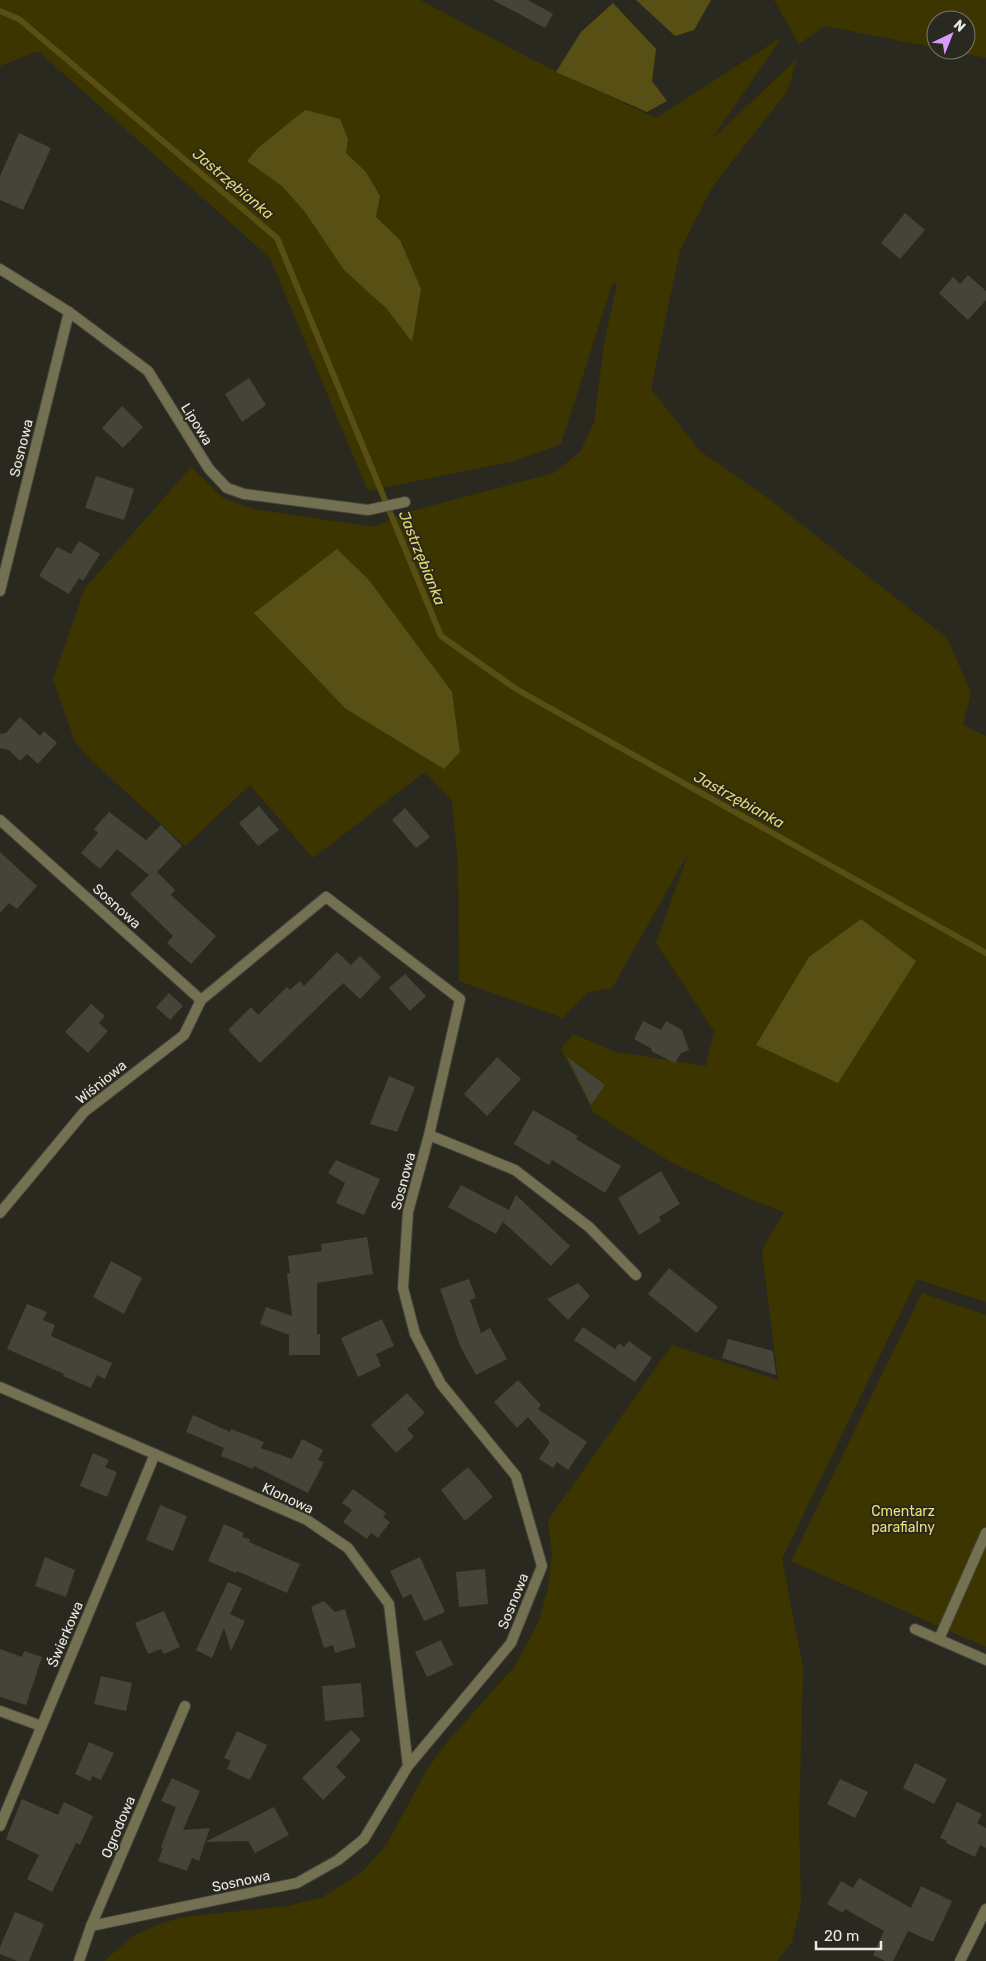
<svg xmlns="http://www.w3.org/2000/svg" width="986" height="1961" font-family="Rubik,sans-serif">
<rect width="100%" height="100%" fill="#2a291f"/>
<g fill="#3d3500">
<path d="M0,0H420L537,62L656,118L782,37L711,140L797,59L788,90L713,186L680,250L651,389L700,451L769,499L947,638L971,693L963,725L986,736V1302L917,1279L782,1559L803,1667L799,1821L801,1904L792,1942L777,1961H104L133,1936L159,1924L184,1917L287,1906L323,1897L363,1871L387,1844L426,1771L448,1741L515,1666L539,1621L548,1588L552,1555L548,1520L672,1345L778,1380L762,1250L784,1212L740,1195L669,1161L594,1113L561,1049L573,1034L616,1052L706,1066L714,1031L656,943L689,852L612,988L588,992L563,1018L459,981L458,863L452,801L425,772L313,858L250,785L185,846L90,759L75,742L53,679L85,588L191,467L223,498L253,509L375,527L404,513L554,473L580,452L594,423L604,344L617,284H612L561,444L514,461L368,491L270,258L38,51L0,66Z"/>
<path d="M774,0H986V58L947,50H966V20H936V48L825,26L799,44Z"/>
<path d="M922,1293L986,1315V1647L791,1561Z"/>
</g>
<g fill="#584f14">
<path d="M636,0H711L694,30L675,36Z"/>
<path d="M613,3L656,49L652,81L667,101L647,112L556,72L581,32Z"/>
<path d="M305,110L340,119L348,139L346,153L366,172L380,196L376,217L400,240L421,289L412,342L387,309L344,270L305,212L282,186L247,161L258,148Z"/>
<path d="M337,549L368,579L452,692L460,752L444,769L346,709L254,613Z"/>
<path d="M861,919L916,961L838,1083L756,1045L809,957Z"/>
</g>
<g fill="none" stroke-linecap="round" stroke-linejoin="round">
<path stroke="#584f14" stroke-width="6" d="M0,11L19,19L277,238L441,636L516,689L986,953"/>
</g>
<g fill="#454439">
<path d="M493,0H528L553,14L545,28Z"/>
<path d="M19,133L51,148L23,210L0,200V176Z"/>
<path d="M905,213L925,230L900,259L881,243Z"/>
<path d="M968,275L986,291V300L968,320L939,293L953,277L960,284Z"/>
<path d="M249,378L266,405L242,422L225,394Z"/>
<path d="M122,406L143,427L123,448L102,428Z"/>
<path d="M96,476L134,489L124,520L85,508Z"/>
<path d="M79,541L100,554L83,581L79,578L69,594L39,576L57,547L71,554Z"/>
<path d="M20,717L40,736L44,731L57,743L38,764L27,754L20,761L9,750L0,748V734L6,733Z"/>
<path d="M259,806L279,830L258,846L239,823Z"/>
<path d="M405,808L430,837L416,848L392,820Z"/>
<path d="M109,812L146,840L161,825L182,846L157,872L175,890L171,895L216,936L191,964L167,943L173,936L130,894L149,875L117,849L100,869L81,853L98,833L94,829Z"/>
<path d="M0,852L37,886L17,909L9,903L0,913Z"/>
<path d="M337,952L351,965L360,956L381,977L360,999L343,983L260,1063L228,1030L251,1007L258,1015L287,987L290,990L300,981L304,986Z"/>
<path d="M405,974L426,996L410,1011L389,988Z"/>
<path d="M169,993L183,1006L170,1020L156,1007Z"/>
<path d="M91,1004L105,1016L99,1023L108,1031L88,1053L65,1032Z"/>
<path d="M643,1021L661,1030L666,1021L682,1030L689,1050L681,1053L675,1063L651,1051L652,1049L634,1039Z"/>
<path d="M497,1057L521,1079L487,1116L464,1094Z"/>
<path d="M567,1057L605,1085L591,1105Z"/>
<path d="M389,1076L415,1087L397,1132L370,1124Z"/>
<path d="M533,1110L578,1136L576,1139L621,1166L605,1193L552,1160L549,1165L514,1144Z"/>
<path d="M336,1160L380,1179L364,1215L336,1203L345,1183L328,1173Z"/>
<path d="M661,1171L680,1204L659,1217L661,1221L639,1235L618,1198Z"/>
<path d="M461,1185L509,1210L516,1195L570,1246L551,1266L503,1222L506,1216L496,1234L448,1207Z"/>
<path d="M367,1237L373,1274L317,1283V1334H320V1355H289V1335L260,1324L266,1307L292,1316L287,1273H290L288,1256L322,1251L321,1244Z"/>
<path d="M111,1261L142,1278L124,1314L93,1297Z"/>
<path d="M669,1268L718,1307L697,1333L648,1294Z"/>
<path d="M469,1279L476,1298L470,1300L481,1333L490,1328L507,1359L476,1375L461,1348L440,1289Z"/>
<path d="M578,1283L590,1296L568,1320L547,1299Z"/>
<path d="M27,1304L47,1312L43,1320L55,1325L51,1336L112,1363L105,1379L97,1375L91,1388L63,1376L64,1374L7,1349Z"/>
<path d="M382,1319L394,1346L376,1354L381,1366L358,1377L341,1338Z"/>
<path d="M583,1327L615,1349L619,1343L624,1347L629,1341L652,1358L635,1382L574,1340Z"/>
<path d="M728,1339L773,1351L776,1375L722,1358Z"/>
<path d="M518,1380L541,1405L538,1409L587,1442L568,1470L557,1462L553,1468L539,1459L550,1442L528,1417L517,1428L494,1402Z"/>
<path d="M407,1393L425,1413L407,1429L414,1437L396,1453L371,1425Z"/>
<path d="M193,1415L230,1432L231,1429L264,1442L261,1448L292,1459L302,1439L323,1450L318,1460L324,1462L308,1493L254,1466L253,1469L221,1456L224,1448L186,1432Z"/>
<path d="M93,1453L109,1460L105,1467L117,1472L107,1497L80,1486Z"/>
<path d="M468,1467L493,1497L465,1521L441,1490Z"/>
<path d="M353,1489L386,1513L383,1517L390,1522L378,1538L371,1533L367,1539L343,1522L352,1510L342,1503Z"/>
<path d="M160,1505L187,1516L173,1551L146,1540Z"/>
<path d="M224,1524L244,1533L242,1537L250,1539L249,1542L300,1564L287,1593L237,1571L236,1573L208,1561Z"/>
<path d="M45,1557L75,1570L66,1597L35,1586Z"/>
<path d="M420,1557L445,1612L424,1621L411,1594L403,1598L390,1571Z"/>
<path d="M485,1569L488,1604L459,1607L456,1572Z"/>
<path d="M228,1582L242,1588L230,1614L245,1621L231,1651L224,1628L212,1658L196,1650Z"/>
<path d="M324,1601L335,1612L345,1609L356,1647L335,1653L333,1645L324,1648L311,1607Z"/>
<path d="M164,1611L180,1647L164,1654L161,1649L148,1654L135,1623Z"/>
<path d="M441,1640L453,1665L427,1677L415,1652Z"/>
<path d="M0,1649L22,1657L24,1651L42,1657L26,1705L0,1697Z"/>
<path d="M101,1676L132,1683L126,1711L94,1704Z"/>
<path d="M361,1683L364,1717L325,1721L322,1686Z"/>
<path d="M351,1730L361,1740L336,1767L346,1777L323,1800L302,1778Z"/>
<path d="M237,1731L267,1745L250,1780L227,1769L231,1761L224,1758Z"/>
<path d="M89,1742L114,1753L101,1780L92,1776L90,1781L75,1774Z"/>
<path d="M915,1763L947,1779L934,1804L903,1788Z"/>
<path d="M172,1778L200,1791L183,1830L210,1828L205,1842L274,1807L289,1835L255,1853L248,1841L205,1842L199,1861L192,1858L187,1871L158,1861L163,1848L161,1847L176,1807L161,1801Z"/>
<path d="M840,1779L868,1792L855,1818L827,1804Z"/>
<path d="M22,1799L58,1815L64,1802L93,1816L80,1845L76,1843L52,1892L27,1879L39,1855L6,1839Z"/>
<path d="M957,1802L982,1814L977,1823L986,1828V1848L980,1845L975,1857L946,1843L947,1841L940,1838Z"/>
<path d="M859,1878L911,1908L921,1886L952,1901L933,1942L908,1931L893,1961H885L873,1955L884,1931L845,1909L843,1913L827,1904L841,1881L853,1888Z"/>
<path d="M15,1912L44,1924L29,1961H17L0,1954V1947Z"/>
</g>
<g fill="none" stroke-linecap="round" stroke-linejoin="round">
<g stroke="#45443a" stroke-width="12">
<g id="lane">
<path d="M915,1629L986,1660"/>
<path d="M939,1639L986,1533"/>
</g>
</g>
<g stroke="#45443a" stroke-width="12">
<g id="street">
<path d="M0,269L69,312L148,371L209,469L227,488L244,494L368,510L405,502"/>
<path d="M0,591L69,312"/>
<path d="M0,820L201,1000"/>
<path d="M0,1213L84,1112L184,1035L201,1000L326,897L460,999L429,1135"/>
<path d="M0,1387L307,1520L348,1548L389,1604L408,1766"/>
<path d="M0,1711L41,1726"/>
<path d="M0,1826L155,1454"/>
<path d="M91,1926L297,1883L338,1860L364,1839L408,1766L511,1643L542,1566L516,1476L441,1384L415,1334L403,1288L408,1212L429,1135L515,1170L589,1227L636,1275"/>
<path d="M79,1961L91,1926L185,1706"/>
<path d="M960,1961L986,1909"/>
</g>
</g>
<use href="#lane" stroke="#747052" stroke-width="10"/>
<use href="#street" stroke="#747052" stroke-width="10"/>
</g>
<g text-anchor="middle" stroke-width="4" stroke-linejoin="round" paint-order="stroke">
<g font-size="14" fill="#eae9e2" stroke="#2a291f">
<text transform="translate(197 424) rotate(58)" y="5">Lipowa</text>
<text transform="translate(21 448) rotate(-76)" y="5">Sosnowa</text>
<text transform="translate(117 906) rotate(42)" y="5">Sosnowa</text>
<text transform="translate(101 1082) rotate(-39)" y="5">Wiśniowa</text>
<text transform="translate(403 1181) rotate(-75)" y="5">Sosnowa</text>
<text transform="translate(288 1498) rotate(25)" y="5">Klonowa</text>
<text transform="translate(513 1601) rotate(-68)" y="5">Sosnowa</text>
<text transform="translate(65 1634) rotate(-67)" y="5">Świerkowa</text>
<text transform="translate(118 1827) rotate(-67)" y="5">Ogrodowa</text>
<text transform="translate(241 1881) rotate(-12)" y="5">Sosnowa</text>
</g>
<g font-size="14" fill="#efdf77" stroke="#2a291f">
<text x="903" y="1516">Cmentarz<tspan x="903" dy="16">parafialny</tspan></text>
</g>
<g font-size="15" font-style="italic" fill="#e8d870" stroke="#2a291f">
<text transform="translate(233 184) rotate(40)" y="5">Jastrzębianka</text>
<text transform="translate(422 558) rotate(68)" y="5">Jastrzębianka</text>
<text transform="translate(739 800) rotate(29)" y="5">Jastrzębianka</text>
</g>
</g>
<g transform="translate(951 35) rotate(43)"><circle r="24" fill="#2a291f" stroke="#77766d"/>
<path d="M0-4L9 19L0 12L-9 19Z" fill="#d49cfb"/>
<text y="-8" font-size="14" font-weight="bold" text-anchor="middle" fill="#eae9e2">N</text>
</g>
<path d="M816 1941v8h65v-8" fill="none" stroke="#eae9e2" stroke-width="2.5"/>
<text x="824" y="1941" font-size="15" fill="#eae9e2" stroke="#2a291f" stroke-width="4" paint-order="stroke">20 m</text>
</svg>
